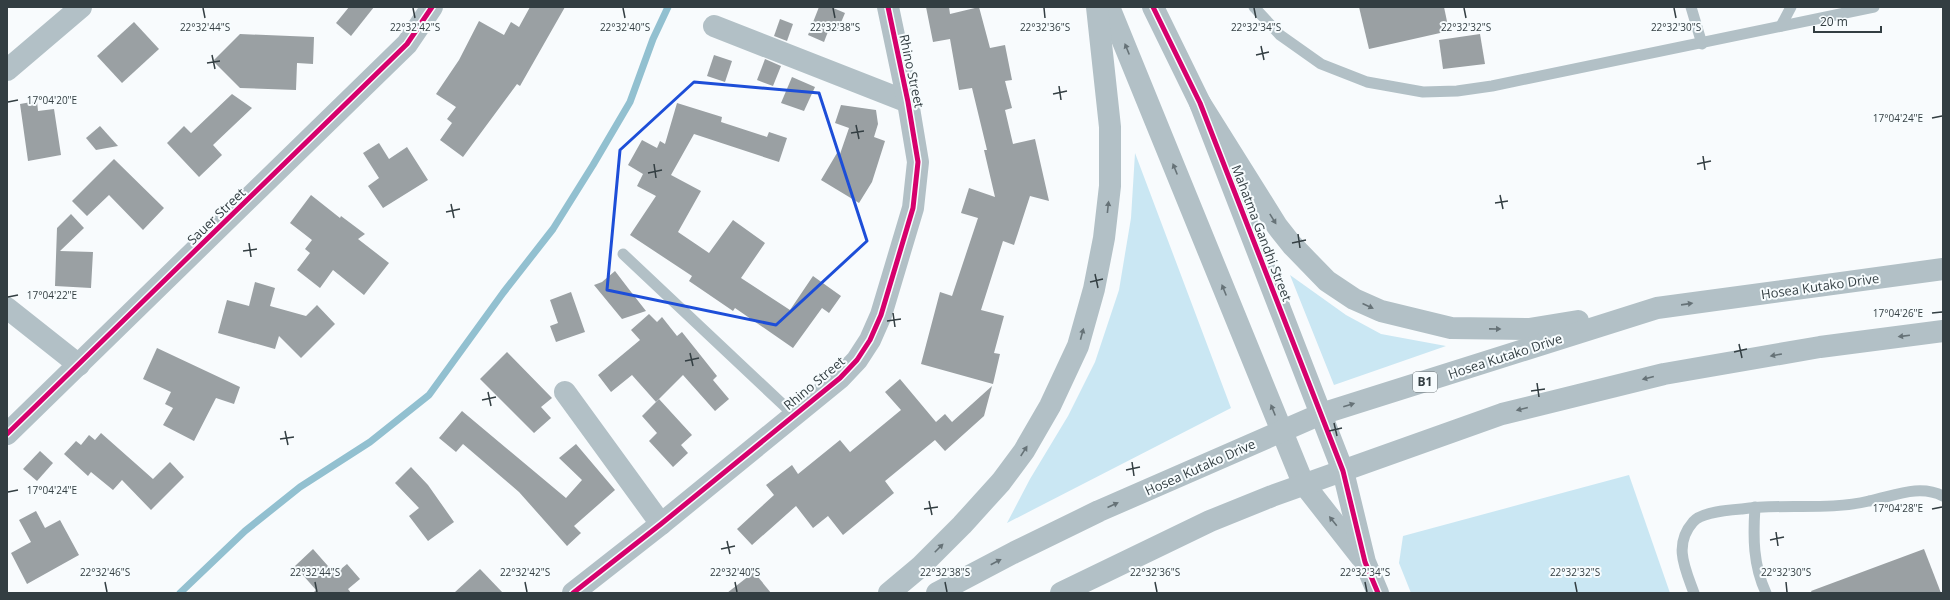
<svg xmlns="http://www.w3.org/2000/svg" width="1950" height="600" font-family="'Open Sans',sans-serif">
<rect width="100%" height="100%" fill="#f8fbfd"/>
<g fill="#cae7f3">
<path d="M1135,153L1231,408L1007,523L1030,479L1068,416L1095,362L1119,290L1131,218Z"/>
<path d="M1290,275L1346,315L1381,334L1446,346L1334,385Z"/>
<path d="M1629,475L1670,593H1411L1399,563L1403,536Z"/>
</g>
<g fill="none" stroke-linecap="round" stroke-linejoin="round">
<path stroke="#92c0d0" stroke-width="7" d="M180,593L245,531L300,487L370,442L429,395L503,293L553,229L593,165L630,102L653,39L668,7"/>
</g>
<g fill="#9aa0a3">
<path d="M349,7H374L351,36L336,23Z"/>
<path d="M530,7H565L520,86L517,84L463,157L440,140L452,123L447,119L456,107L436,94L459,60L479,21L504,35L511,22L519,27Z"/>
<path d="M819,7H831L845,13L837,32L829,29L824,42L808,35Z"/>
<path d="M926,7H949L950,14L979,7L990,48L1005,45L1012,80L1005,81L1012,108L1005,110L1013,144L1035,139L1049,201L1030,196L1014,245L1003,241L981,310L1004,316L994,353L1000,354L993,384L921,364L940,292L952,296L978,218L961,213L969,188L995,197L984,150H987L972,88L959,90L950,39L933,42Z"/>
<path d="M1359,7H1444L1449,31L1369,49Z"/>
<path d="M780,19L793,24L787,41L774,36Z"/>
<path d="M134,22L159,49L122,83L97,56Z"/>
<path d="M240,34L314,37L313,64L297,63L296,90L240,88L213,61Z"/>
<path d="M1480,34L1485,64L1443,69L1439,40Z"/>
<path d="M714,55L732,61L725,82L707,76Z"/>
<path d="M765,59L781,66L773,86L757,80Z"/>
<path d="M792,77L815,87L804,111L781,103Z"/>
<path d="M232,94L252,108L213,145L222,155L199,177L167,143L184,126L191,133Z"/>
<path d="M37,101L38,111L54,109L61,155L28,161L20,104Z"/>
<path d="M677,103L722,117L721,122L767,137L769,132L787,138L779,162L694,134L671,175L701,191L678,232L709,253L733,220L765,243L741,278L790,310L813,276L841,296L829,313L822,308L793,348L735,308L733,311L689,281L692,276L630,235L656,196L637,186L643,174L628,165L642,140L657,148L660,141L665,144Z"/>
<path d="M841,105L876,110L878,124L874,137L885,141L872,182L859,203L821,180L837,153L840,154L849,128L835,123Z"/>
<path d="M100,126L118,146L96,150L86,138Z"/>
<path d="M379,143L389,159L407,147L428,180L383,208L368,186L379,178L363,153Z"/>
<path d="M114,159L164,208L143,230L109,195L87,216L72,201Z"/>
<path d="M311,195L340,218L341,216L365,234L358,239L389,263L364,295L333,270L320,288L297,270L310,253L305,249L312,240L290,223Z"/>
<path d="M71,214L84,228L60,251L93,252L91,288L55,286L57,228Z"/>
<path d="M615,271L628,288L646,311L622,319L594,285L602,282Z"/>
<path d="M255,282L275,288L270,306L306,316L317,305L335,324L301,358L279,336L275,349L218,333L227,300L249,306Z"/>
<path d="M571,292L585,332L556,342L550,326L558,323L550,300Z"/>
<path d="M649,314L657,322L662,317L677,336L682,332L717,376L713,380L729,399L715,411L683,375L656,402L632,375L611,392L598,375L640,340L631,330Z"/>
<path d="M157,348L240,387L234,404L216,398L194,441L163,425L173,408L165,404L171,392L143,379Z"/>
<path d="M507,352L552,398L541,407L551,418L534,433L480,379Z"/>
<path d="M900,379L936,422L945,414L952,422L992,386L984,416L945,451L935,440L885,481L894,493L843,535L828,516L813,528L796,506L752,545L737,529L774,495L766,485L792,465L798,474L840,440L850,452L901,410L885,392Z"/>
<path d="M659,399L692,435L681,445L688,453L673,467L649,441L657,433L642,416Z"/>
<path d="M462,411L566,498L582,480L559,458L576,444L615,490L574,526L581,533L567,546L519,492L463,444L456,452L439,438Z"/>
<path d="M101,433L153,479L170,462L184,477L151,510L122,480L113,490L91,472L88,476L64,454L76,441L81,445L89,435L95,440Z"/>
<path d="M40,451L53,463L37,481L23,469Z"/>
<path d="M411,467L428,485L454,522L428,541L409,516L419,508L395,483Z"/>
<path d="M36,511L45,528L60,520L79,555L27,584L11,553L31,542L19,520Z"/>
<path d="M313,549L335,574L347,564L360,579L348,589L351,593H313L316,590L295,566Z"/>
<path d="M1924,549L1941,593H1812L1811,591Z"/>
<path d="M480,569L503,593H454Z"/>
<path d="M754,572L771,593H727Z"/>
</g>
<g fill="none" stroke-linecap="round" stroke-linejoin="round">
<g stroke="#b2c0c6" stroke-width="11">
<path d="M1254,7L1280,35L1321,64L1367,82L1423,92L1457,91L1492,86L1874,7"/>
<path d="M1691,7L1702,44"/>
<path d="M1781,26L1791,7"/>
<path d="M623,254L793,414"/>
<path d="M1755,507C1753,537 1753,565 1766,593"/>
<path d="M1694,593C1685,568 1673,545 1693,522C1701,512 1729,510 1742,509C1784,503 1827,511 1869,501C1894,496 1919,484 1943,496"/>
</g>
<g stroke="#b2c0c6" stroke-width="22">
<path d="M714,26L908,102"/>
<path d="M7,70L81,7"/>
<path d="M7,308L79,365"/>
<path d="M565,392L661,524"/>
<path d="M7,434L407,44L432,7"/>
<path d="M573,593L661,524L840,378L857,360L870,340L881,315L913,208L918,162L908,102L888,7"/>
</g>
<g stroke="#b2c0c6" stroke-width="22">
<path d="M1109,7L1303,483L1361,557"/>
<path d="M1153,7L1200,103L1343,471L1365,562L1378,593"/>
</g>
<g stroke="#b2c0c6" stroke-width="22">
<path d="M1200,103L1277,226L1292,245L1327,281L1354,299L1381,311L1451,328L1529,329L1578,321"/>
<path d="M889,593L920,567L962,525L1001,482L1024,451L1050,406L1078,346L1094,289L1104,238L1110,186V127L1097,7"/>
<path d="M937,593L1015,552L1099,511L1321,414L1657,308L1943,269"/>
<path d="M1061,593L1210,521L1272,496L1502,414L1664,374L1820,347L1943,331"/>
</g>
<g stroke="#f7fcfe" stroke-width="8">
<g id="cycleway">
<path d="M1153,7L1200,103L1343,471L1365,562L1378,593"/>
<path d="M7,434L407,44L432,7"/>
<path d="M573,593L661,524L840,378L857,360L870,340L881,315L913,208L918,162L908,102L888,7"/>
</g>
</g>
<use href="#cycleway" stroke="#d6006c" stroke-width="5"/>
</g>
<defs><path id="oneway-solid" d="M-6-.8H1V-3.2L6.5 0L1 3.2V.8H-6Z"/></defs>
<g fill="#667277">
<use href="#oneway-solid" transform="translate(1127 49) rotate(-112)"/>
<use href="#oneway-solid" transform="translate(1175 169) rotate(-112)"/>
<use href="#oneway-solid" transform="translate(1108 207) rotate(-84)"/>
<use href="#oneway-solid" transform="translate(1273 219) rotate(58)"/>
<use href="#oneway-solid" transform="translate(1224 290) rotate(-112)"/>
<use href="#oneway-solid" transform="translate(1687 304) rotate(-8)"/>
<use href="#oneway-solid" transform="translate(1368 306) rotate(24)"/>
<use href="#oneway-solid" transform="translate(1495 329) rotate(1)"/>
<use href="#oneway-solid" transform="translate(1082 334) rotate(-75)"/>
<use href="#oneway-solid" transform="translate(1904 336) rotate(173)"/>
<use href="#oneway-solid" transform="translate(1776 355) rotate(170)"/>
<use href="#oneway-solid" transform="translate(1648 378) rotate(166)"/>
<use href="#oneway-solid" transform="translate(1349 405) rotate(-17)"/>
<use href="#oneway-solid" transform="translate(1522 409) rotate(166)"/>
<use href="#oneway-solid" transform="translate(1273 410) rotate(-112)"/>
<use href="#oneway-solid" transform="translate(1024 451) rotate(-57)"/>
<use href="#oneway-solid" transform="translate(1113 505) rotate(-24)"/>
<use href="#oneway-solid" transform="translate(1333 521) rotate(-129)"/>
<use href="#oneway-solid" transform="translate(939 548) rotate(-45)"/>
<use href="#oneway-solid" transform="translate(996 562) rotate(-28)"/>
</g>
<path fill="none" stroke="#1d4ed8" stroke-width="3" stroke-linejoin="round" d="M694,82L819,93L867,241L776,325L607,290L620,150Z"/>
<path fill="none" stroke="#333e42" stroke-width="1.5" d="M203,8L205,18M413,8L415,18M623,8L625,18M833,8L835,18M1044,8L1045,18M1254,8L1256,18M1464,8L1466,18M1674,8L1676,18M1261,46L1264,60M212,55L215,69M1256,55L1269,52M207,63L220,61M1059,86L1061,100M1053,94L1067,91M8,102L18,100M1932,118L1942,116M856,125L859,139M851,133L864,131M1703,156L1705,170M654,164L656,178M1697,164L1711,161M648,173L662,170M1500,195L1503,209M1495,203L1508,201M451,204L454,218M446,212L460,209M1298,234L1300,248M249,243L251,257M1292,243L1306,240M243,251L257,249M1095,274L1098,288M1090,282L1103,279M8,297L18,295M893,313L895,327M1932,313L1942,312M887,321L901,319M1739,344L1742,358M1734,352L1747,349M690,353L693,366M685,361L699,358M1537,383L1539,397M1531,391L1545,389M488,392L491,406M482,400L496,397M1334,423L1337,436M285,431L288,445M1329,431L1342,428M280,439L294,437M1132,462L1134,476M1126,470L1140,467M8,492L18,490M929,501L932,515M924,509L938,507M1932,509L1942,507M1776,532L1778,546M1770,540L1784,537M727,541L730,554M721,549L735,546M105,582L107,592M315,582L317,592M525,582L527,592M735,582L737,592M945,582L947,592M1155,582L1157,592M1365,582L1367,592M1575,582L1577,592M1786,582L1787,592"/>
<g text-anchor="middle" stroke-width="4" stroke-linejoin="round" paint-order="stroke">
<rect fill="#f7fcfe" stroke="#6e777a" stroke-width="1" x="1413" y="372" width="24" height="20" rx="3"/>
<g font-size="12" font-weight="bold" fill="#333e42">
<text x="1425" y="386">B1</text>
</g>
<g font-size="13" fill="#333e42" stroke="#f7fcfe">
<text transform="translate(912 71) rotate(78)" y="5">Rhino Street</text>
<text transform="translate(216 216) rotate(-44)" y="5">Sauer Street</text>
<text transform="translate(1262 233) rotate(69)" y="5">Mahatma Gandhi Street</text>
<text transform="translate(1820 286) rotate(-8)" y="5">Hosea Kutako Drive</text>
<text transform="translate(1505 356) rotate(-18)" y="5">Hosea Kutako Drive</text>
<text transform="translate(814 383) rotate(-40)" y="5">Rhino Street</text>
<text transform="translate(1200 467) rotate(-24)" y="5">Hosea Kutako Drive</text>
</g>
</g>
<g font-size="10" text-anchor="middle" fill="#333e42" stroke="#f7fcfe" stroke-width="4" stroke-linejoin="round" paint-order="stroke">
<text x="205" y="31">22°32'44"S</text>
<text x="415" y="31">22°32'42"S</text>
<text x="1045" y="31">22°32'36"S</text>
<text x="1256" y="31">22°32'34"S</text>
<text x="1466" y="31">22°32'32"S</text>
<text x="1676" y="31">22°32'30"S</text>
<text x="625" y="31">22°32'40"S</text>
<text x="835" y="31">22°32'38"S</text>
<text x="52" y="104">17°04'20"E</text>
<text x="1898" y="122">17°04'24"E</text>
<text x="52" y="299">17°04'22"E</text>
<text x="1898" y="317">17°04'26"E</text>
<text x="52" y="494">17°04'24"E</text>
<text x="1898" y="512">17°04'28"E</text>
<text x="105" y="576">22°32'46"S</text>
<text x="315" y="576">22°32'44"S</text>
<text x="525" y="576">22°32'42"S</text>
<text x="735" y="576">22°32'40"S</text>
<text x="945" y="576">22°32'38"S</text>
<text x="1155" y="576">22°32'36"S</text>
<text x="1365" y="576">22°32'34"S</text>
<text x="1575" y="576">22°32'32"S</text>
<text x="1786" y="576">22°32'30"S</text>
</g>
<rect width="1950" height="600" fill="none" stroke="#333e42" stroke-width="16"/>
<path d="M1814 26v6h67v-6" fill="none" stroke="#333e42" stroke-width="2"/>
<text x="1820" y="26" font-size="12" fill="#333e42" stroke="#f7fcfe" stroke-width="3" paint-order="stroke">20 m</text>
</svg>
